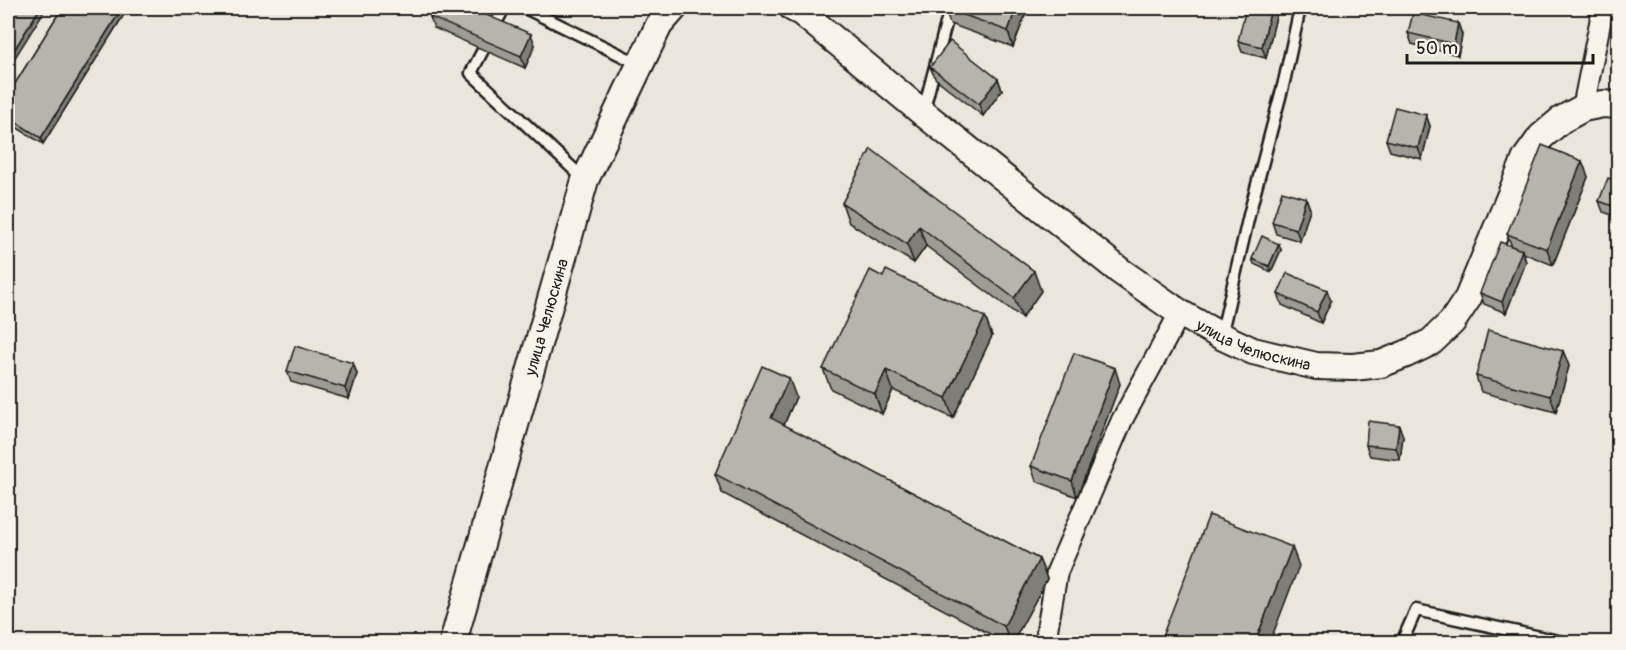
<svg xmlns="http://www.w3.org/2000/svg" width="1626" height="650" font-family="Pangolin,sans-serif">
<rect width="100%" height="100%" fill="#eae6dc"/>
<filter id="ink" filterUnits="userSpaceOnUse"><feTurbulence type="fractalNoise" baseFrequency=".0167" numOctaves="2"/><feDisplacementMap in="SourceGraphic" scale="12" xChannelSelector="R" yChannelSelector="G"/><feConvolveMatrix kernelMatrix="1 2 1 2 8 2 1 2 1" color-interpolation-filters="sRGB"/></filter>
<g filter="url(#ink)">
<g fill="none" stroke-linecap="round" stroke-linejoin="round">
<g stroke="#1c1c1c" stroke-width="15">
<g id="service">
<path d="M525,8L639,64"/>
<path d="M494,27L504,8"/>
<path d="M483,50L471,73L585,180"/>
<path d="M923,113L950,8"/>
<path d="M1221,336L1250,211L1284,82L1300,8"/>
<path d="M1402,642L1416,610L1563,642"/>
</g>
</g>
<g stroke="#1c1c1c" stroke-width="24">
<g id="minor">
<path d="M1583,108L1603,8"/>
<path d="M1049,642L1047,630L1057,572L1122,420L1180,313"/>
</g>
</g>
<g stroke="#1c1c1c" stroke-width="30">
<g id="tertiary">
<path id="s1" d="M793,8L801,12L923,113L1120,271L1180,313L1221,336L1253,351L1316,366L1353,367L1381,364L1406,354L1431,342L1452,322L1468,298L1526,158L1541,137L1561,120L1583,108L1603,104L1618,105"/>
<path id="s2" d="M453,642L585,180L659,25L674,8"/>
</g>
</g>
<use href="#service" stroke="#f7f3e8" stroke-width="10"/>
<use href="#minor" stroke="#f7f3e8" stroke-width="20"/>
<use href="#tertiary" stroke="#f7f3e8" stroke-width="26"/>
</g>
<g fill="#9d9b94" stroke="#1c1c1c" stroke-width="1.5">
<path d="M62,8H128L43,144L8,122V95Z"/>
<path d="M945,8H1028L1013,47L950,24Z"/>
<path d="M1278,8L1266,58L1242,52L1238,41Z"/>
<path d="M430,17L535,45L525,68L434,28Z"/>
<path d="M1458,23L1462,35L1458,55L1412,44L1408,33Z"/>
<path d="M930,67L998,79L1002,90L983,116L935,78Z"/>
<path d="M1426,115L1430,126L1422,159L1390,151L1386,140Z"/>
<path d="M871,149L1041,291L1022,318L926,246L914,263L849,223L842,203Z"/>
<path d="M1582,161L1588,177L1553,265L1523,253L1526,262L1506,313L1484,304L1480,293L1512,247L1507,234Z"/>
<path d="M1618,182V217L1603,212L1599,201Z"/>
<path d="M1306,198L1310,209L1300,241L1276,234L1272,222Z"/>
<path d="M1281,250L1271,272L1254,264L1252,259Z"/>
<path d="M883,277L985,317L992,336L953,418L893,390L882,414L831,389L823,369Z"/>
<path d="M1278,294L1331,301L1321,323L1282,305Z"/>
<path d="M1563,351L1569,366L1556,412L1481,392L1476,376Z"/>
<path d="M353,363L357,374L349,399L291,382L287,371Z"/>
<path d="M1120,384L1077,497L1036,481L1031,466Z"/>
<path d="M796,397L784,425L1039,559L1047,579L1013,642H1005L722,493L715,474Z"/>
<path d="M1403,436L1400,460L1370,456L1366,445Z"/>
</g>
<g fill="#7f7e78" stroke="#1c1c1c" stroke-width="1.5">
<path d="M40,8H46L8,69V60Z"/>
<path d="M122,8H128L43,144L41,138Z"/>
<path d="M1016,8H1028L1013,47L1008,31Z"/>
<path d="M1271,8H1278L1266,58L1262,47Z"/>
<path d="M1458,23L1462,35L1458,55L1454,44Z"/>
<path d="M531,34L535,45L525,68L521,56Z"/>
<path d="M998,79L1002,90L983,116L979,104Z"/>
<path d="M1426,115L1430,126L1422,159L1418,148Z"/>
<path d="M1582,161L1588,177L1553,265L1547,249Z"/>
<path d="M1306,198L1310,209L1300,241L1296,229Z"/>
<path d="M919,226L926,246L914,263L907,244Z"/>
<path d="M1279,244L1281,250L1271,272L1269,266Z"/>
<path d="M1522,250L1526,262L1506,313L1502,302Z"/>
<path d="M1034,271L1041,291L1022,318L1014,298Z"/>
<path d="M1327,290L1331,301L1321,323L1317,312Z"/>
<path d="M985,317L992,336L953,418L946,398Z"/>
<path d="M1563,351L1569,366L1556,412L1550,396Z"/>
<path d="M353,363L357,374L349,399L345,388Z"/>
<path d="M1115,368L1120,384L1077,497L1072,481Z"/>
<path d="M886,370L893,390L882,414L875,394Z"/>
<path d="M789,378L796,397L778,438L771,418Z"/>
<path d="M1399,425L1403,436L1400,460L1396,448Z"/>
<path d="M1292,547L1299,566L1270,642H1255Z"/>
<path d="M1039,559L1047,579L1013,642H1010L1004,626Z"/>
</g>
<g fill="#b6b4ac" stroke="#1c1c1c" stroke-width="1.5">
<path d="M8,8H40L8,60Z"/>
<path d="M62,8H122L41,138L8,117V95Z"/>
<path d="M435,8H470L531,34L521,56L430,17Z"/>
<path d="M945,8H1016L1008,31Z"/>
<path d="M1246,8H1271L1262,47L1238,41Z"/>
<path d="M1413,13L1458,23L1454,44L1408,33Z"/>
<path d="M950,41L998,79L979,104L930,67Z"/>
<path d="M1395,107L1426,115L1418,148L1386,140Z"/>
<path d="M1542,145L1582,161L1547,249L1507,234Z"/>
<path d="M871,149L1034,271L1014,298L919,226L907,244L842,203Z"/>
<path d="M1608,178L1618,182V208L1599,201Z"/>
<path d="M1282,191L1306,198L1296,229L1272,222Z"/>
<path d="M1262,236L1279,244L1269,266L1252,259Z"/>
<path d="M1500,242L1522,250L1502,302L1480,293Z"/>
<path d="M870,270L883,277L886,270L985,317L946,398L886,370L875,394L823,369Z"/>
<path d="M1287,273L1327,290L1317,312L1278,294Z"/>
<path d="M1488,330L1563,351L1550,396L1476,376Z"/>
<path d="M295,346L353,363L345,388L287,371Z"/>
<path d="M1074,353L1115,368L1072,481L1031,466Z"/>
<path d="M762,366L789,378L771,418L1039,559L1004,626L715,474Z"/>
<path d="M1368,421L1399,425L1396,448L1366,445Z"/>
<path d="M1209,515L1292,547L1255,642H1160Z"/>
</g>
</g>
<g text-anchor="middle" stroke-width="6" stroke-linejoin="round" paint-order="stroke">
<g font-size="16" fill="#1c1c1c" stroke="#f7f3e8">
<text dy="6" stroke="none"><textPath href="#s2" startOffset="338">улица Челюскина</textPath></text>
<text dy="6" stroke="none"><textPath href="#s1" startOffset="574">улица Челюскина</textPath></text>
</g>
</g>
<rect width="1626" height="650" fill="none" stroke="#f7f3e8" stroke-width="30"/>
<rect x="15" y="15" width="1596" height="620" fill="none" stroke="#1c1c1c" stroke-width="2" filter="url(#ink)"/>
<path d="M1407 54v9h186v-9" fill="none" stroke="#1c1c1c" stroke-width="3"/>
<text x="1416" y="54" font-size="18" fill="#1c1c1c" stroke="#f7f3e8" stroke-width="4.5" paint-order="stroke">50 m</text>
</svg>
